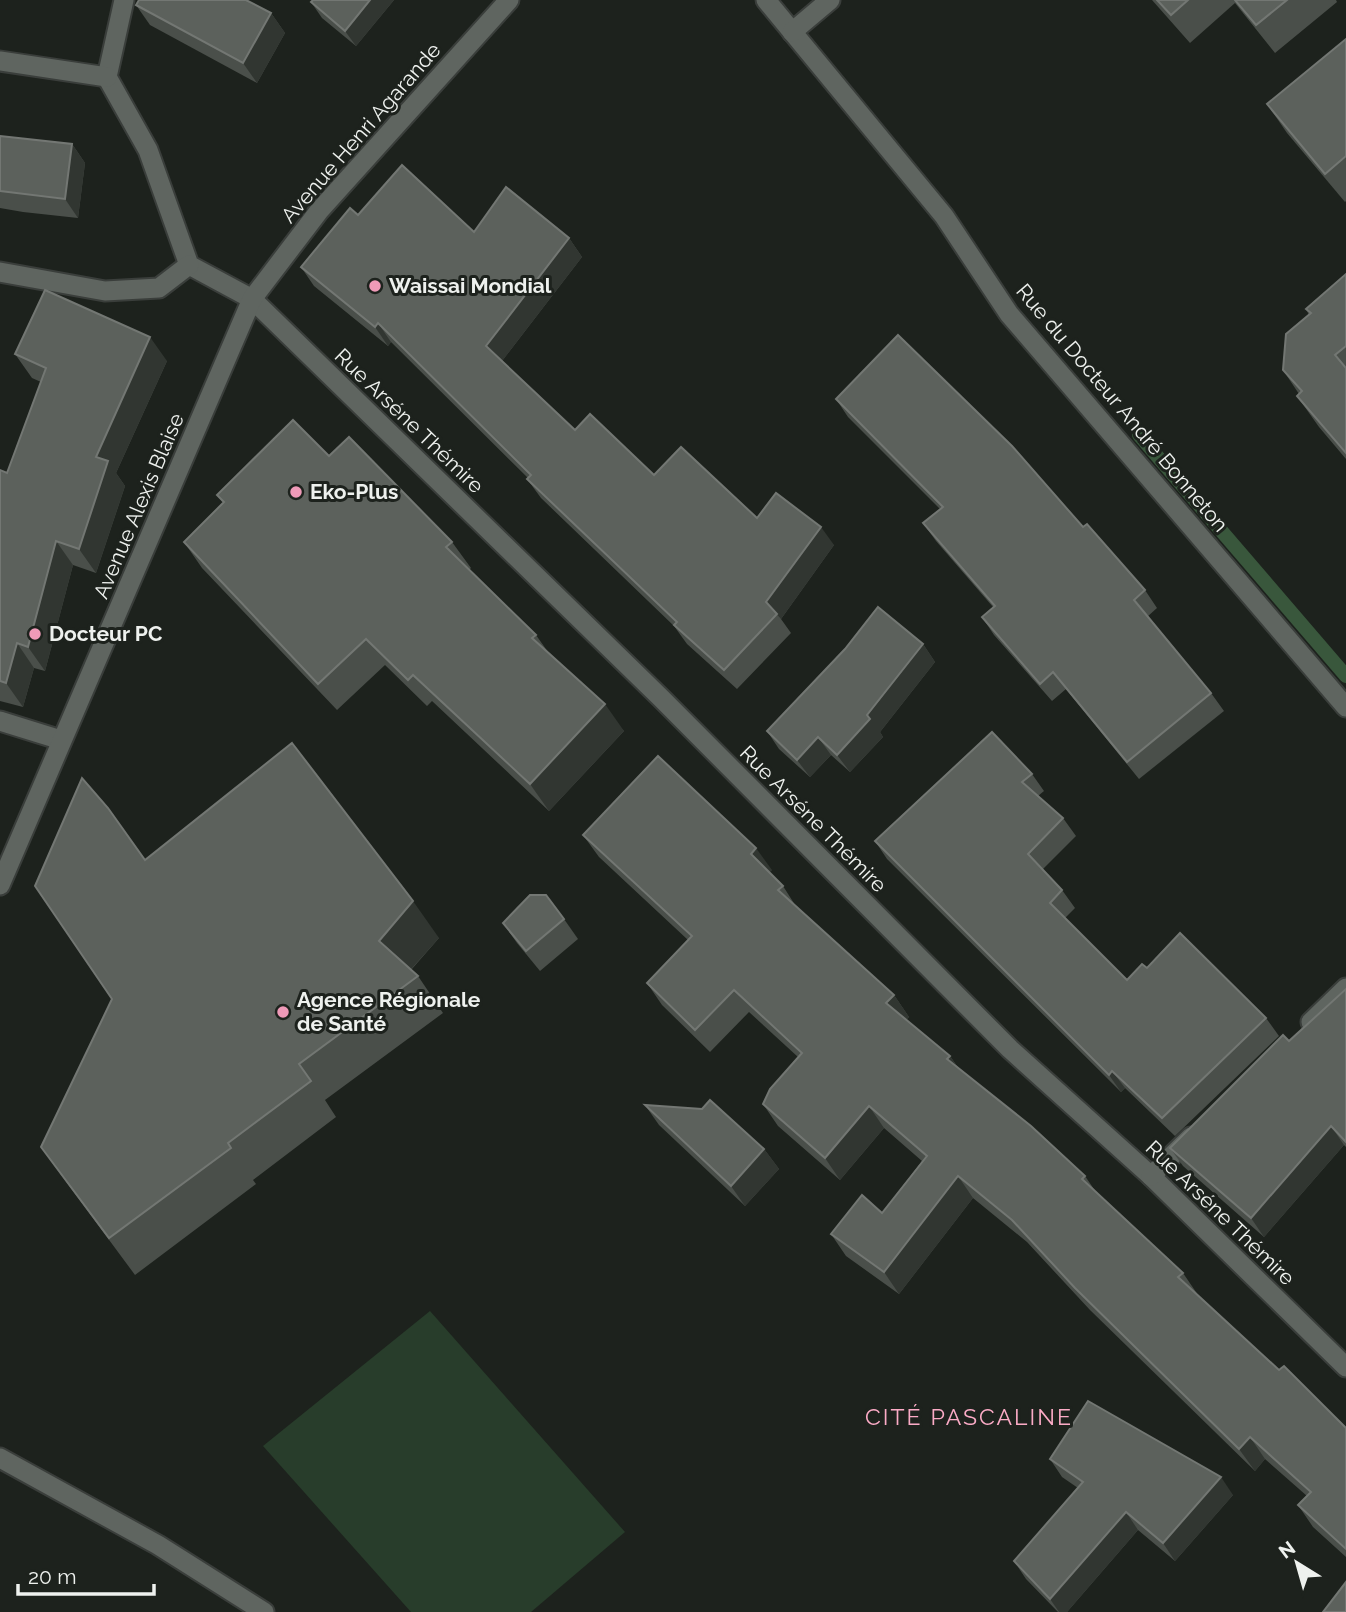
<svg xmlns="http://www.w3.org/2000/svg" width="1346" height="1612" font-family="Raleway,sans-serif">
<rect width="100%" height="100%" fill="#1d221d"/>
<path fill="#283d2b" d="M430,1311L625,1532L531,1612H411L263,1446Z"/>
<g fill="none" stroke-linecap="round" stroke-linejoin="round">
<path stroke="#39573c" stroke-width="14" d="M1139,435L1346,676"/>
<g stroke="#3a3e3b" stroke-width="23">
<g id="minor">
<path d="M124,0L107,77L148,150L189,265L252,299L661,698L1010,1049L1151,1176L1346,1367"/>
<path d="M766,0L944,216L1009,314L1346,707"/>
<path d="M792,32L830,0"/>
<path d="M0,61L107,77"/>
<path d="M0,272L105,291L159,288L189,265"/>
<path d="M0,721L61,740"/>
<path d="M0,885L252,299L319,211L509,0"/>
<path d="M1311,1022L1346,988"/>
<path d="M1151,1176L1191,1137"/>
<path d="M0,1458L158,1545L264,1612"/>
</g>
</g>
<use href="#minor" stroke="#5f6560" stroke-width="19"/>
</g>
<g fill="#4a4f4a">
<path d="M313,0H394L356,46L322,18L311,2Z"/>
<path d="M1152,0H1336L1337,2L1275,53L1235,3L1190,43Z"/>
<path d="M136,5L271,13L285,33L257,83L150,25Z"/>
<path d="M1346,39V201L1345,202L1287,133L1267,104Z"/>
<path d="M0,136L72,144L85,163L78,218L23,212L0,208Z"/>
<path d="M358,215L474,232L569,238L582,257L502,361L575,430L654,475L757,518L834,545L781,619L791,633L737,689L687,644L674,626L541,498L527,479L528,478L391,342L388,346L314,286L301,267Z"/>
<path d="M1346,274V459L1319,427L1297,396L1299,394L1283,370L1309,315L1306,309Z"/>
<path d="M15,354L167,361L116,473L125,486L96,573L73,565L45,671L34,668L23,707L0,701V470L7,473L41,382L32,378Z"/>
<path d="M836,399L1083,527L1145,590L1157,608L1147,617L1211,693L1224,711L1139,779L1066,689L1052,701L994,635L982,617L993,607L936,541L923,523L940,509L848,417Z"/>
<path d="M329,456L452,542L471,568L469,570L536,635L548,652L624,731L549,811L432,701L427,706L385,665L337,710L202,568L184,542L223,503L217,495Z"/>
<path d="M923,644L935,662L880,732L883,737L850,772L831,755L810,777L779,749L767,731Z"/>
<path d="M1032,774L1044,791L1038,796L1063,818L1076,836L1042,870L1062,890L1075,908L1065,918L1127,980L1147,968L1266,1018L1279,1036L1175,1136L1125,1088L1121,1092L887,859L875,841Z"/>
<path d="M583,835L772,870L769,872L783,886L797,908L894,995L909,1017L906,1020L950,1056L959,1069L1085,1176L1098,1195L1183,1273L1198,1295L1279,1370L1346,1428V1557L1313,1527L1298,1505L1307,1496L1265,1459L1255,1471L1090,1310L1027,1242L973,1198L899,1294L846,1256L831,1234L882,1213L922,1161L884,1128L840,1180L778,1126L763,1104L798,1057L749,1012L710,1052L662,1005L647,983L688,940L599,857Z"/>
<path d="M145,860L439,938L411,970L418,976L443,1013L325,1100L336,1117L253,1180L256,1184L135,1275L67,1183L41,1147L112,999Z"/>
<path d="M564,919L578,939L540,971L517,943L503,923Z"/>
<path d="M1346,989V1147L1344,1145L1264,1237L1183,1166L1170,1148Z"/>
<path d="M645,1105L764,1149L779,1169L745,1206L659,1125Z"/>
<path d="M1050,1459L1233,1495L1175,1561L1138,1530L1067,1612H1058L1026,1579L1014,1561L1078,1488L1062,1477Z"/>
</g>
<g fill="#313631">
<path d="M370,0H394L356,46L345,31Z"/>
<path d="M271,13L285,33L257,83L243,63Z"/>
<path d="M72,144L85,163L78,218L65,199Z"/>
<path d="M569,238L582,257L499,365L486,346Z"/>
<path d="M378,323L391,342L388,346L375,327Z"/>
<path d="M150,337L167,361L116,473L125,486L96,573L79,549L96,457Z"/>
<path d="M821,527L834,545L781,619L766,602Z"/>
<path d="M56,541L73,565L45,671L28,647Z"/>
<path d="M17,643L34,668L23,707L6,683Z"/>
<path d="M923,644L935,662L880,732L883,737L850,772L837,755Z"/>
<path d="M605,704L624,731L549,811L530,784Z"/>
<path d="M818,737L831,755L810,777L797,760Z"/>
<path d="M756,848L772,870L766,876L751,854Z"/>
<path d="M413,901L439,938L404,977L379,941Z"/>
<path d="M894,995L909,1017L901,1025L886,1003Z"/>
<path d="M950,1056L965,1078L947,1059Z"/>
<path d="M1112,1071L1125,1088L1121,1092L1109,1075Z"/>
<path d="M869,1106L884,1128L840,1180L825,1158Z"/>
<path d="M1331,1126L1344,1145L1264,1237L1251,1218Z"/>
<path d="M764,1149L779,1169L745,1206L731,1186Z"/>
<path d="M958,1176L973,1198L899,1294L884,1272Z"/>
<path d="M1250,1437L1265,1459L1255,1471L1239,1449Z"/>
<path d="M1221,1477L1233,1495L1175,1561L1163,1543Z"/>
<path d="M1126,1512L1138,1530L1067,1612H1059L1050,1599Z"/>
</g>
<g fill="#5c615c" stroke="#737773" stroke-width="2">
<path d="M139,0H246L271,13L243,63L136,5Z"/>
<path d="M313,0H370L345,31L311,2Z"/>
<path d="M1157,0H1188L1171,15Z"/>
<path d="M1235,0H1287L1256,25Z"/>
<path d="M1346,39V156L1325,174L1267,104Z"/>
<path d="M0,136L72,144L65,199L0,191Z"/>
<path d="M402,165L474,232L506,187L569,238L486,346L575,430L590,414L654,475L681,447L757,518L776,493L821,527L766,602L777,614L724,670L674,625L677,622L527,479L531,475L378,323L375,327L301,267L350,208L358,215Z"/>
<path d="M1346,274V346L1335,355L1346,368V453L1297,396L1302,391L1283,370L1286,334L1311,313L1306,309Z"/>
<path d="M45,290L150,337L96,457L108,461L79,549L56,541L28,647L17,643L6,683L0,681V470L7,473L46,368L15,354Z"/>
<path d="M898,335L1012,446L1083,527L1087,524L1145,590L1134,600L1211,693L1127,762L1053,672L1040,684L982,617L995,606L923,523L943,507L836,399Z"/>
<path d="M293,420L329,456L349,437L452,542L446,547L536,635L532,638L605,704L530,784L413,675L408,680L366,639L318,684L184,542L224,502L217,495Z"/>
<path d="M878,607L923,644L867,715L870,719L837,755L818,737L797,760L767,731L845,649Z"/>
<path d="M992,732L1032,774L1022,782L1063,818L1028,854L1062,890L1050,903L1127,980L1142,964L1147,968L1180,933L1266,1018L1162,1118L1112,1071L1109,1075L875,841Z"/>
<path d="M292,743L413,901L379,941L418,976L299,1064L311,1081L228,1143L231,1148L109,1238L41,1147L112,999L35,886L82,778L108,808L145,860Z"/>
<path d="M658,756L756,848L751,854L783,886L778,890L894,995L886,1003L950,1056L947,1059L1031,1126L1085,1176L1082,1179L1183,1273L1178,1277L1279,1370L1284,1366L1346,1428V1549L1298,1505L1311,1492L1250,1437L1239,1449L1075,1288L1012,1220L958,1176L884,1272L831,1234L862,1195L882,1213L927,1156L869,1106L825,1158L763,1104L770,1089L802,1053L734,990L695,1030L647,983L692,936L583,835Z"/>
<path d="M530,895H546L564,919L526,951L503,923Z"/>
<path d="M1346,989V1142L1331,1126L1251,1218L1170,1148L1283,1035L1289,1041Z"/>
<path d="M710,1100L764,1149L731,1186L645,1105L702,1109Z"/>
<path d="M1088,1401L1221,1477L1163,1543L1126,1512L1050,1599L1014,1561L1083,1482L1050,1459Z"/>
<path d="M1346,1582V1612H1323Z"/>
</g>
<g fill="#ef9ab8" stroke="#1d221d" stroke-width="2.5">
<circle cx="375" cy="286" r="7"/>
<circle cx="296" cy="492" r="7"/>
<circle cx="35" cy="634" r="7"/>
<circle cx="283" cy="1012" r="7"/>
</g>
<g text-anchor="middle" stroke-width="6" stroke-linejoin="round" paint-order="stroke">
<g font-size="21" fill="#eef1ee" stroke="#1d221d">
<text transform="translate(361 133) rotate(-49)" y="7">Avenue Henri Agarande</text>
<text transform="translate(1122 408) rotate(50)" y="7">Rue du Docteur André Bonneton</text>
<text transform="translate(409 421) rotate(44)" y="7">Rue Arséne Thémire</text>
<text transform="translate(139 506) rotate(-67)" y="7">Avenue Alexis Blaise</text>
<text transform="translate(813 819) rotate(45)" y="7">Rue Arséne Thémire</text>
<text transform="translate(1220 1213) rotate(44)" y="7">Rue Arséne Thémire</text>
</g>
<g font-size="21" font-weight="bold" fill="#eef1ee" stroke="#1d221d" text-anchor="start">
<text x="389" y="293">Waissai Mondial</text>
<text x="310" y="499">Eko-Plus</text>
<text x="49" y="641">Docteur PC</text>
<text x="297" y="1007">Agence Régionale<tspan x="297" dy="24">de Santé</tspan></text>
</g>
<g font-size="23" letter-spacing="2" fill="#fbabc6" stroke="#1d221d">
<text x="969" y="1425">CITÉ PASCALINE</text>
</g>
</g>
<g transform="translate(1297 1563) rotate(323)" stroke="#1d221d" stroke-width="5" paint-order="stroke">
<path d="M0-5L12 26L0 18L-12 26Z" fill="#eef1ee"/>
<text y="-10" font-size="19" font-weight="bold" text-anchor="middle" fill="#eef1ee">N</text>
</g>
<path d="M18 1584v10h136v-10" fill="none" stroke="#eef1ee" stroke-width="3.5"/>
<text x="28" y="1584" font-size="21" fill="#eef1ee" stroke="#1d221d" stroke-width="5" paint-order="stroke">20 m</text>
</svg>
